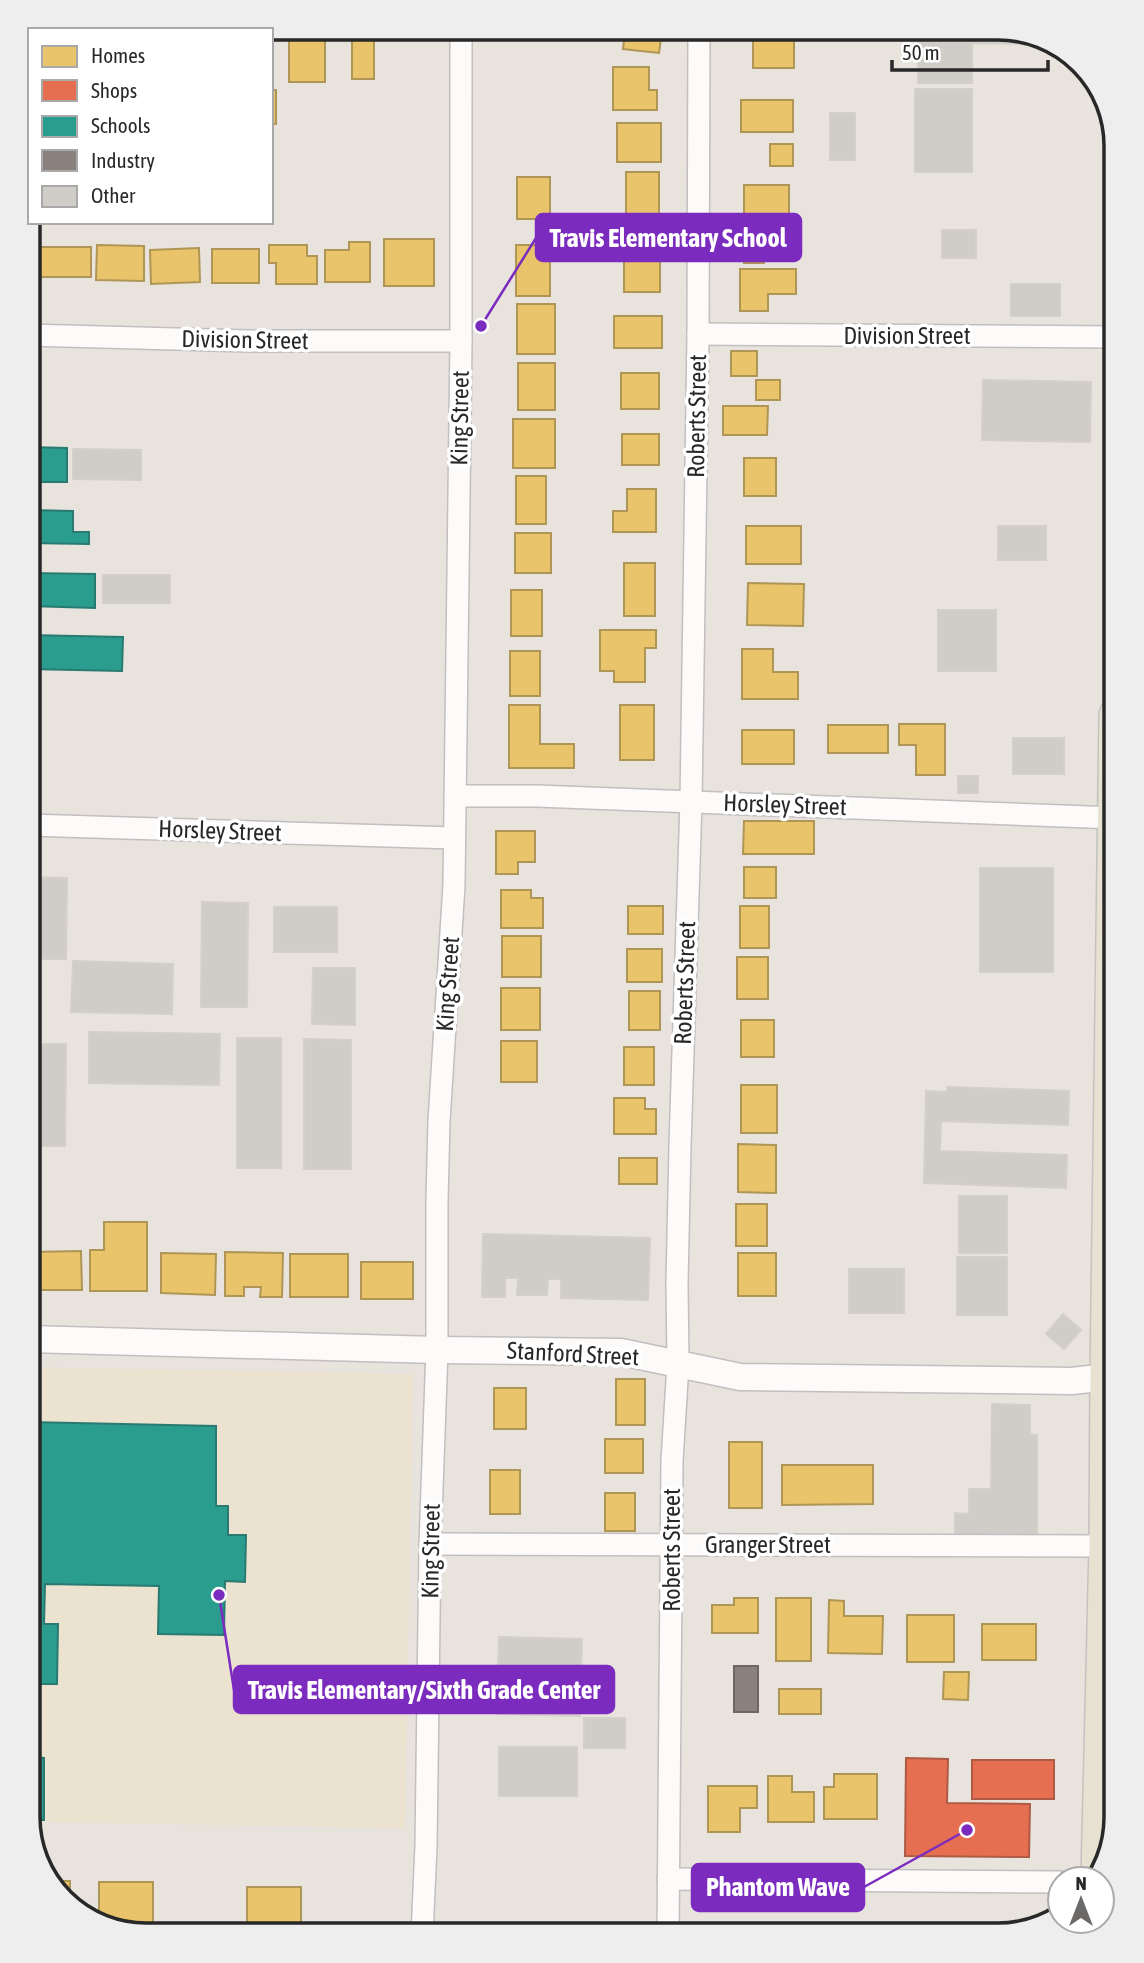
<svg xmlns="http://www.w3.org/2000/svg" width="1144" height="1963" font-family="'Asap Condensed',sans-serif">
<rect width="100%" height="100%" fill="#e8e3dd"/>
<path fill="#ece2d0" d="M28,1367L413,1374L405,1828L29,1822Z"/>
<g fill="#e9c46a" stroke="#af9556" stroke-width="2">
<path d="M625,32H662L659,53L623,49Z"/>
<path d="M374,34V79H352V35Z"/>
<rect x="289" y="35" width="36" height="47"/>
<rect x="753" y="40" width="41" height="28"/>
<path d="M613,67H649V90H657V110H613Z"/>
<rect x="271" y="90" width="5" height="34"/>
<rect x="741" y="100" width="52" height="32"/>
<rect x="617" y="123" width="44" height="39"/>
<rect x="770" y="144" width="23" height="22"/>
<rect x="626" y="172" width="33" height="61"/>
<rect x="517" y="177" width="33" height="42"/>
<path d="M744,185H789V220H776V235H744Z"/>
<rect x="384" y="239" width="50" height="47"/>
<rect x="28" y="240" width="5" height="24"/>
<path d="M349,242H370V282H325V250H349Z"/>
<path d="M97,245L144,246V281L96,280Z"/>
<path d="M269,245H307V256H317V284H276V263H269Z"/>
<rect x="516" y="245" width="34" height="51"/>
<rect x="744" y="245" width="20" height="18"/>
<rect x="40" y="247" width="51" height="30"/>
<path d="M199,248L200,282L151,284L150,250Z"/>
<rect x="212" y="249" width="47" height="34"/>
<rect x="624" y="256" width="36" height="36"/>
<path d="M740,269H796V294H768V311H740Z"/>
<rect x="517" y="304" width="38" height="50"/>
<rect x="614" y="316" width="48" height="32"/>
<rect x="731" y="351" width="26" height="25"/>
<rect x="518" y="363" width="37" height="47"/>
<rect x="621" y="373" width="38" height="36"/>
<rect x="756" y="380" width="24" height="20"/>
<path d="M723,406H768L767,435H723Z"/>
<rect x="513" y="419" width="42" height="49"/>
<rect x="622" y="434" width="37" height="31"/>
<rect x="744" y="458" width="32" height="38"/>
<rect x="516" y="476" width="30" height="48"/>
<path d="M627,489H656V532H613V511H627Z"/>
<rect x="746" y="526" width="55" height="38"/>
<rect x="515" y="533" width="36" height="40"/>
<rect x="624" y="563" width="31" height="53"/>
<path d="M748,583L804,584L803,626L747,625Z"/>
<rect x="511" y="590" width="31" height="46"/>
<path d="M600,630H656V648H645V682H614V671H600Z"/>
<path d="M742,649H773V672H798V699H742Z"/>
<rect x="510" y="651" width="30" height="45"/>
<path d="M509,705H540V744H574V768H509Z"/>
<rect x="620" y="705" width="34" height="55"/>
<path d="M899,724H945V775H916V745H899Z"/>
<rect x="828" y="725" width="60" height="28"/>
<rect x="742" y="730" width="52" height="34"/>
<path d="M744,821H814V854H743Z"/>
<path d="M496,831H535V862H518V874H496Z"/>
<rect x="744" y="867" width="32" height="31"/>
<path d="M501,890H531V898H543V928H501Z"/>
<rect x="628" y="906" width="35" height="28"/>
<rect x="740" y="906" width="29" height="42"/>
<rect x="502" y="936" width="39" height="41"/>
<rect x="627" y="949" width="35" height="33"/>
<rect x="737" y="957" width="31" height="42"/>
<rect x="501" y="988" width="39" height="42"/>
<rect x="629" y="991" width="31" height="39"/>
<rect x="741" y="1020" width="33" height="37"/>
<rect x="501" y="1041" width="36" height="41"/>
<rect x="624" y="1047" width="30" height="38"/>
<rect x="741" y="1085" width="36" height="48"/>
<path d="M614,1098H645V1109H656V1134H614Z"/>
<path d="M738,1144L776,1145V1193L738,1192Z"/>
<rect x="619" y="1158" width="38" height="26"/>
<rect x="736" y="1204" width="31" height="42"/>
<path d="M104,1222H147V1291H90V1250H104Z"/>
<path d="M81,1251L82,1290H32L31,1252Z"/>
<path d="M225,1252L283,1253L282,1297H260L261,1287H244V1296H225Z"/>
<path d="M161,1253L216,1254L215,1295L161,1293Z"/>
<rect x="738" y="1253" width="38" height="43"/>
<rect x="290" y="1254" width="58" height="43"/>
<rect x="361" y="1262" width="52" height="37"/>
<rect x="616" y="1379" width="29" height="46"/>
<rect x="494" y="1388" width="32" height="41"/>
<rect x="605" y="1439" width="38" height="34"/>
<rect x="729" y="1442" width="33" height="66"/>
<path d="M782,1465H873V1504L782,1505Z"/>
<rect x="490" y="1470" width="30" height="44"/>
<rect x="605" y="1493" width="30" height="38"/>
<path d="M734,1598H758V1633H712V1605H734Z"/>
<rect x="776" y="1598" width="35" height="63"/>
<path d="M829,1600L844,1601V1616H883L882,1654L828,1653Z"/>
<rect x="907" y="1615" width="47" height="47"/>
<rect x="982" y="1624" width="54" height="36"/>
<path d="M944,1672H969L968,1700L943,1699Z"/>
<rect x="779" y="1689" width="42" height="25"/>
<path d="M834,1774H877V1819H824V1787H834Z"/>
<path d="M768,1776H792V1792H814V1822H768Z"/>
<path d="M708,1786H757V1808H740V1832H708Z"/>
<path d="M51,1881H70V1903Z"/>
<path d="M99,1882H153V1929H123L99,1921Z"/>
<rect x="247" y="1887" width="54" height="46"/>
<path d="M753,1926L812,1928L811,1935H753Z"/>
<rect x="815" y="1930" width="41" height="5"/>
<rect x="177" y="1933" width="48" height="2"/>
</g>
<g fill="#e76f51" stroke="#ae5a45" stroke-width="2">
<path d="M906,1758L948,1759L947,1803L1030,1804L1029,1857L905,1856Z"/>
<rect x="972" y="1760" width="82" height="39"/>
<path d="M937,1925H1041L997,1935H937Z"/>
</g>
<g fill="#2a9d8f" stroke="#297a70" stroke-width="2">
<path d="M28,447L67,448V482H28Z"/>
<path d="M28,510L73,511V532H89V544L28,543Z"/>
<path d="M28,573L95,574V608L28,606Z"/>
<path d="M28,635L123,637L122,671L28,669Z"/>
<path d="M28,1422L216,1426V1506H228V1535H246L245,1582L225,1581L224,1635L158,1634L159,1586L45,1584L44,1624H58L57,1684H28Z"/>
<path d="M28,1757L44,1758V1820H29Z"/>
</g>
<rect fill="#8a817c" stroke="#6d6663" stroke-width="2" x="734" y="1666" width="24" height="46"/>
<g fill="#d0cdc9" stroke="#d3cfc9" stroke-width="2">
<path d="M1006,28L1044,42V44L972,43V83H918V29H908Z"/>
<rect x="915" y="89" width="57" height="83"/>
<rect x="830" y="113" width="25" height="47"/>
<rect x="942" y="230" width="34" height="28"/>
<rect x="1011" y="284" width="49" height="32"/>
<path d="M983,380L1091,382L1090,442L982,440Z"/>
<path d="M73,449L141,450V480L73,479Z"/>
<rect x="998" y="526" width="48" height="34"/>
<rect x="103" y="575" width="67" height="28"/>
<rect x="938" y="610" width="58" height="61"/>
<rect x="1013" y="738" width="51" height="36"/>
<rect x="958" y="776" width="20" height="17"/>
<rect x="980" y="868" width="73" height="104"/>
<path d="M28,877L67,878L66,959H28Z"/>
<path d="M202,902L248,903L247,1007H201Z"/>
<rect x="274" y="907" width="63" height="45"/>
<path d="M73,961L173,964L172,1014L71,1012Z"/>
<path d="M313,968H355V1025L312,1024Z"/>
<path d="M89,1032L220,1034L219,1085L89,1083Z"/>
<rect x="237" y="1038" width="44" height="130"/>
<path d="M304,1039L351,1040V1169H304Z"/>
<path d="M28,1044H66L65,1146H28Z"/>
<path d="M947,1087L1069,1091L1068,1125L941,1121L940,1151L1067,1155L1066,1188L924,1183L926,1091L947,1092Z"/>
<rect x="959" y="1196" width="48" height="57"/>
<path d="M483,1234L650,1238L648,1300L561,1298V1279H548L547,1295H517L518,1278H505V1297H482Z"/>
<rect x="957" y="1257" width="50" height="58"/>
<rect x="849" y="1269" width="55" height="44"/>
<path d="M1063,1314L1081,1330L1064,1349L1046,1334Z"/>
<path d="M992,1404L1030,1405V1435H1037V1541H955V1513L969,1514V1489H991Z"/>
<path d="M499,1637L582,1639L580,1716L497,1714Z"/>
<rect x="584" y="1718" width="41" height="30"/>
<rect x="499" y="1747" width="78" height="49"/>
</g>
<g fill="none" stroke-linecap="round" stroke-linejoin="round">
<g stroke="#c1bfbf" stroke-width="24">
<g id="minor">
<path d="M698,334L1116,337"/>
<path d="M28,335L249,341H461"/>
<path d="M455,796H537L1115,818"/>
<path d="M28,825L454,838"/>
<path d="M430,1544L1106,1546"/>
<path d="M668,1879L1060,1882"/>
<path d="M422,1935L426,1846L430,1544L437,1350V1201L439,1121L454,885L461,341V33"/>
<path d="M668,1935L672,1461L678,1364L677,1283L680,1146L691,801L698,334L699,31"/>
</g>
</g>
<g stroke="#c1bfbf" stroke-width="29">
<path id="tertiary" d="M28,1339L437,1350L621,1352L740,1377L1072,1381L1116,1376"/>
</g>
<g stroke="#c4c2c0" stroke-width="36">
<path id="primary" d="M1098,1877L1106,1546L1107,1377L1116,715"/>
</g>
<use href="#minor" stroke="#fcfbfa" stroke-width="21"/>
<use href="#tertiary" stroke="#fcfbfa" stroke-width="26"/>
<use href="#primary" stroke="#e7e1d1" stroke-width="33"/>
</g>
<g text-anchor="middle" stroke-width="7" stroke-linejoin="round" paint-order="stroke">
<g font-size="24" fill="#282828" stroke="#fff">
<text x="907" y="344">Division Street</text>
<text transform="translate(245 340) rotate(1)" y="8">Division Street</text>
<text transform="translate(697 416) rotate(-89)" y="8">Roberts Street</text>
<text transform="translate(460 418) rotate(-89)" y="8">King Street</text>
<text transform="translate(785 805) rotate(2)" y="8">Horsley Street</text>
<text transform="translate(220 831) rotate(2)" y="8">Horsley Street</text>
<text transform="translate(685 983) rotate(-88)" y="8">Roberts Street</text>
<text transform="translate(448 984) rotate(-86)" y="8">King Street</text>
<text transform="translate(573 1354) rotate(3)" y="8">Stanford Street</text>
<text x="768" y="1553">Granger Street</text>
<text transform="translate(672 1550) rotate(-90)" y="8">Roberts Street</text>
<text transform="translate(431 1551) rotate(-89)" y="8">King Street</text>
</g>
</g>
<path d="M0 0H1144V1963H0ZM146 40H998A106 106 0 0 1 1104 146V1817A106 106 0 0 1 998 1923H146A106 106 0 0 1 40 1817V146A106 106 0 0 1 146 40Z" fill="#eee" fill-rule="evenodd"/>
<path fill="none" stroke="#282828" stroke-width="3.5" d="M146 40H998A106 106 0 0 1 1104 146V1817A106 106 0 0 1 998 1923H146A106 106 0 0 1 40 1817V146A106 106 0 0 1 146 40Z"/>
<path fill="none" stroke="#7b2cbf" stroke-width="2.5" d="M481 326L536 238M219 1595L234 1690M967 1830L864 1887"/>
<g fill="#7b2cbf" stroke="#fff" stroke-width="2.5">
<circle cx="481" cy="326" r="7"/>
<circle cx="219" cy="1595" r="7"/>
<circle cx="967" cy="1830" r="7"/>
</g>
<g fill="#7b2cbf" stroke="#7b2cbf" stroke-width="2.5">
<rect x="536" y="214" width="265" height="47" rx="7"/>
<rect x="234" y="1666" width="380" height="47" rx="7"/>
<rect x="692" y="1864" width="172" height="47" rx="7"/>
</g>
<g font-size="26" text-anchor="middle" font-weight="bold" fill="#fff">
<text x="668" y="247">Travis Elementary School</text>
<text x="424" y="1699">Travis Elementary/Sixth Grade Center</text>
<text x="778" y="1896">Phantom Wave</text>
</g>
<rect x="28" y="28" width="245" height="196" fill="#ffffff" stroke="#a9a9a9" stroke-width="2"/>
<rect x="42" y="46" width="35" height="21" fill="#e9c46a" stroke="#a9a9a9" stroke-width="2"/>
<text x="91" y="63" font-size="21" fill="#282828">Homes</text>
<rect x="42" y="80" width="35" height="21" fill="#e76f51" stroke="#a9a9a9" stroke-width="2"/>
<text x="91" y="98" font-size="21" fill="#282828">Shops</text>
<rect x="42" y="116" width="35" height="21" fill="#2a9d8f" stroke="#a9a9a9" stroke-width="2"/>
<text x="91" y="133" font-size="21" fill="#282828">Schools</text>
<rect x="42" y="150" width="35" height="21" fill="#8a817c" stroke="#a9a9a9" stroke-width="2"/>
<text x="91" y="168" font-size="21" fill="#282828">Industry</text>
<rect x="42" y="186" width="35" height="21" fill="#d0cdc9" stroke="#a9a9a9" stroke-width="2"/>
<text x="91" y="203" font-size="21" fill="#282828">Other</text>
<g transform="translate(1081 1900)"><circle r="33" fill="#ffffff" stroke="#a9a9a9" stroke-width="2"/>
<path d="M0-5L12 26L0 18L-12 26Z" fill="#6b6967"/>
<text y="-10" font-size="19" font-weight="bold" text-anchor="middle" fill="#282828">N</text>
</g>
<path d="M892 60v10h156v-10" fill="none" stroke="#282828" stroke-width="3.5"/>
<text x="902" y="60" font-size="21" fill="#282828" stroke="#ffffff" stroke-width="5" paint-order="stroke">50 m</text>
</svg>
